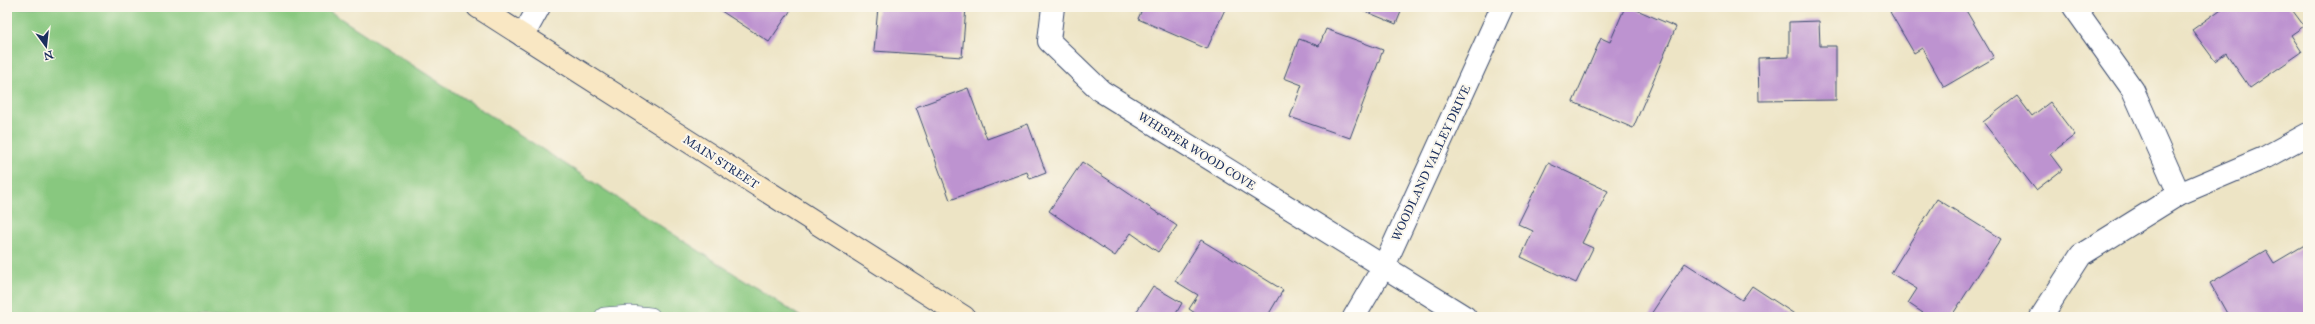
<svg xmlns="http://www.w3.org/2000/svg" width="2315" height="324" font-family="'IM FELL Great Primer',serif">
<rect width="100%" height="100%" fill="#fbf7ec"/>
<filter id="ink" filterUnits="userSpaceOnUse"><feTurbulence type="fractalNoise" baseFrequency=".025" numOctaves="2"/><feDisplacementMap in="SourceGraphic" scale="8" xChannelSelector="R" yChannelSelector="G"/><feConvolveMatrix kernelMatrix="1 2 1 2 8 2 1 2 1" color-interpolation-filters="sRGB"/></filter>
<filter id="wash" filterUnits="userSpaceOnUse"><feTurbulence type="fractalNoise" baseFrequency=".012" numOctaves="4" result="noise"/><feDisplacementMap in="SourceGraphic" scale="16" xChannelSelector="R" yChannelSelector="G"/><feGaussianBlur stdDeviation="0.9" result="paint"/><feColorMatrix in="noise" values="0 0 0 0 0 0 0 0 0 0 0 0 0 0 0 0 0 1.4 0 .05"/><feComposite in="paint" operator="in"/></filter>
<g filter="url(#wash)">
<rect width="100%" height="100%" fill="#ede4c5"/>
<path fill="#88c87f" stroke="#527c6e" d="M7,7H323L801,317H7Z"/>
<g id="blocks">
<g fill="#bd93d0">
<path d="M715,7H793L769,42Z"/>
<path d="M878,7H966L962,57L874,51Z"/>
<path d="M1143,7H1226L1207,49L1138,19Z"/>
<path d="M1355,7H1403L1396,24Z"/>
<path d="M1625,7H1630L1676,27L1633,128L1573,102L1601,38L1610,42Z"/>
<path d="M1898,7H1964L1994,58L1944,87L1922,48L1914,53L1890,12Z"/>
<path d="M2224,7H2290L2304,26L2291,35L2302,52L2250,88L2226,53L2215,61L2192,30Z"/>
<path d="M1819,21L1820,46H1836V100L1759,101L1758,58L1789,57V22Z"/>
<path d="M1326,29L1383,50L1350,138L1290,117L1302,85L1284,78L1299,39L1319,46Z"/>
<path d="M968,88L987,139L1028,124L1046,173L1030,179L1027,172L950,200L916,107Z"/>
<path d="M2017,96L2032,116L2050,102L2075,135L2050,154L2062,170L2036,190L1983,122Z"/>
<path d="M1082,162L1177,226L1158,252L1131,233L1115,256L1049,211Z"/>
<path d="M1548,163L1608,191L1582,243L1593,248L1576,283L1521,257L1533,231L1518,224Z"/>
<path d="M1937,199L2001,239L1951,317H1929L1908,303L1917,289L1891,273Z"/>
<path d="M1201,240L1283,290L1267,317H1201L1189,309L1198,295L1175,281Z"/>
<path d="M2308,243V316L2229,317L2210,283L2266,250L2274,263Z"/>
<path d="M1685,263L1742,300L1752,286L1796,315L1794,317H1649Z"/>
<path d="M1153,286L1182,303L1174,317H1140L1135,314Z"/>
</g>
</g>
</g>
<g filter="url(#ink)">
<use href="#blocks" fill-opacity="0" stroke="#3a4a6d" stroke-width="1"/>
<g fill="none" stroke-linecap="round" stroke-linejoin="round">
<g stroke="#3a4a6d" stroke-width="20">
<path id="service" d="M604,317L630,315L651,317"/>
</g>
<g stroke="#3a4a6d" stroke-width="24">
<g id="minor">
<path d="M1053,7L1049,41L1101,91L1465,317"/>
<path d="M2074,7L2133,90L2179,194"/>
<path d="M523,36L539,7"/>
<path d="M1354,317L1384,266L1502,7"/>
<path d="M2041,317L2081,255L2179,194L2266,157L2308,134"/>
</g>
</g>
<g stroke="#3a4a6d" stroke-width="24">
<path id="secondary" d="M478,7L964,317"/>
</g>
<use href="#service" stroke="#fff" stroke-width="19"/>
<use href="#minor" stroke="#fff" stroke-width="22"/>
<use href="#secondary" stroke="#f9e7c3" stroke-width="22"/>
</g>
</g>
<g text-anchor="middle" stroke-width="4" stroke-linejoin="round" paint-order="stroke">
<g font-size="12" fill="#1b2f5e" stroke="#fbf7ec">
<text transform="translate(1197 151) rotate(32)" y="4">WHISPER WOOD COVE</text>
<text transform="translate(721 162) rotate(33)" y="4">MAIN STREET</text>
<text transform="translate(1431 163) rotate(-65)" y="4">WOODLAND VALLEY DRIVE</text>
</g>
</g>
<rect width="2315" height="324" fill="none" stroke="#fbf7ec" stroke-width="24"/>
<g transform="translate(46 46) rotate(165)" stroke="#fbf7ec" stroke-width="3" paint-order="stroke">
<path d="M0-3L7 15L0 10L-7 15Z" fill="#1b2f5e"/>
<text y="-6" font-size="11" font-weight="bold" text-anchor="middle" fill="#1b2f5e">N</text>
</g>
</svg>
